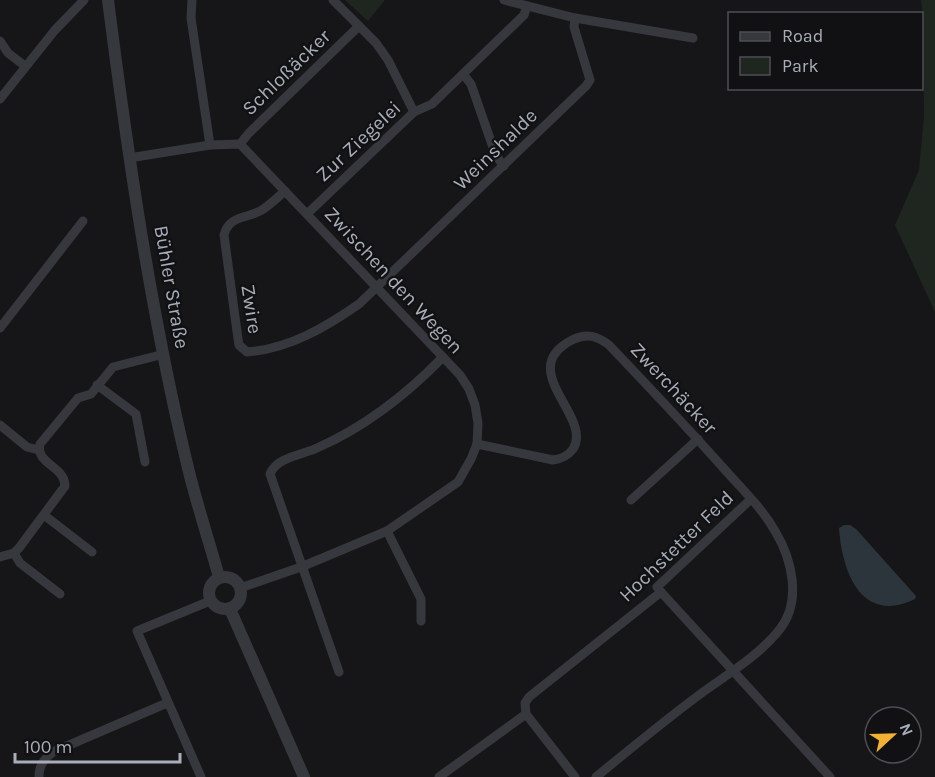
<svg xmlns="http://www.w3.org/2000/svg" width="935" height="777" font-family="Karla,sans-serif">
<rect width="100%" height="100%" fill="#161618"/>
<g fill="#1e261f">
<path d="M345,0H385L368,21Z"/>
<path d="M921,0H935V312L895,225L919,170L924,116L923,17Z"/>
</g>
<path fill="#2c353c" d="M844,525H850L856,529L916,596L915,599C861,625 842,572 839,528Z"/>
<g fill="none" stroke-linecap="round" stroke-linejoin="round">
<g stroke="#37383d" stroke-width="9">
<path d="M192,0L191,18L210,145"/>
<path d="M333,0L376,43L388,60L414,112"/>
<path d="M504,0L575,18L693,38"/>
<path d="M0,41L8,53L25,66"/>
<path d="M463,74L471,84L496,156L504,166"/>
<path d="M0,99L55,30L84,0"/>
<path d="M240,144L249,133L359,26"/>
<path d="M129,158L210,145L240,144L460,375L469,389L475,405L478,423L477,444L471,459L458,482L387,531L301,567L240,588"/>
<path d="M285,191C278,197 270,205 262,210C247,219 229,215 224,235L238,339L239,345L247,352C289,349 326,327 359,304L586,86L590,80L574,27L575,18"/>
<path d="M307,214L414,112L432,104L524,15L527,6"/>
<path d="M0,328L83,221"/>
<path d="M97,385L136,414L145,462"/>
<path d="M0,425L27,447L39,450"/>
<path d="M477,444L553,460C561,459 568,456 573,449C594,416 512,369 574,339C587,333 597,336 609,345C648,386 688,428 726,471C743,490 762,508 775,531C792,559 802,601 780,629C759,656 726,675 699,695C664,721 630,749 596,777"/>
<path d="M631,500L698,439"/>
<path d="M44,515L92,552"/>
<path d="M387,531L421,599V621"/>
<path d="M14,553L20,563L60,594"/>
<path d="M0,557L14,553L19,548L65,486C65,466 35,464 40,444L78,398L91,394L113,367L164,354"/>
<path d="M661,592L830,777"/>
<path d="M339,672L270,474C277,457 302,455 317,448C365,427 406,395 443,357"/>
<path d="M526,714L575,777"/>
<path d="M39,777C39,765 44,759 53,752L167,703"/>
<path d="M201,777L137,631L210,601"/>
<path d="M439,777L526,714L525,703L529,697L661,592L657,587L751,499"/>
</g>
<g stroke="#37383d" stroke-width="12">
<path d="M108,0C128,157 151,314 188,468C197,505 209,541 219,577"/>
<circle cx="225" cy="593" r="16"/>
<path d="M230,609L304,777"/>
</g>
</g>
<g text-anchor="middle" stroke-width="4.5" stroke-linejoin="round" paint-order="stroke">
<g font-size="20" fill="#a8adb8" stroke="#111113">
<text transform="translate(286 72) rotate(-44)" y="7">Schloßäcker</text>
<text transform="translate(358 141) rotate(-43)" y="7">Zur Ziegelei</text>
<text transform="translate(495 149) rotate(-44)" y="7">Weinshalde</text>
<text transform="translate(394 280) rotate(47)" y="7">Zwischen den Wegen</text>
<text transform="translate(172 287) rotate(80)" y="7">Bühler Straße</text>
<text transform="translate(252 309) rotate(81)" y="7">Zwire</text>
<text transform="translate(674 388) rotate(47)" y="7">Zwerchäcker</text>
<text transform="translate(676 546) rotate(-44)" y="7">Hochstetter Feld</text>
</g>
</g>
<rect x="728" y="12" width="195" height="78" fill="#111113" stroke="#4d4f55" stroke-width="1.5"/>
<rect x="740" y="32" width="30" height="9" fill="#37383d" stroke="#4d4f55" stroke-width="1.5"/>
<text x="782" y="42" font-size="18" fill="#a8adb8">Road</text>
<rect x="740" y="57" width="30" height="18" fill="#1e261f" stroke="#4d4f55" stroke-width="1.5"/>
<text x="782" y="72" font-size="18" fill="#a8adb8">Park</text>
<g transform="translate(893 735) rotate(68)"><circle r="28" fill="#111113" stroke="#4d4f55" stroke-width="1.5"/>
<path d="M0-4.5L10 22L0 15L-10 22Z" fill="#f2b134"/>
<text y="-9" font-size="16" font-weight="bold" text-anchor="middle" fill="#a8adb8">N</text>
</g>
<path d="M15 753v9h165v-9" fill="none" stroke="#a8adb8" stroke-width="3"/>
<text x="24" y="753" font-size="18" fill="#a8adb8" stroke="#111113" stroke-width="4.5" paint-order="stroke">100 m</text>
</svg>
